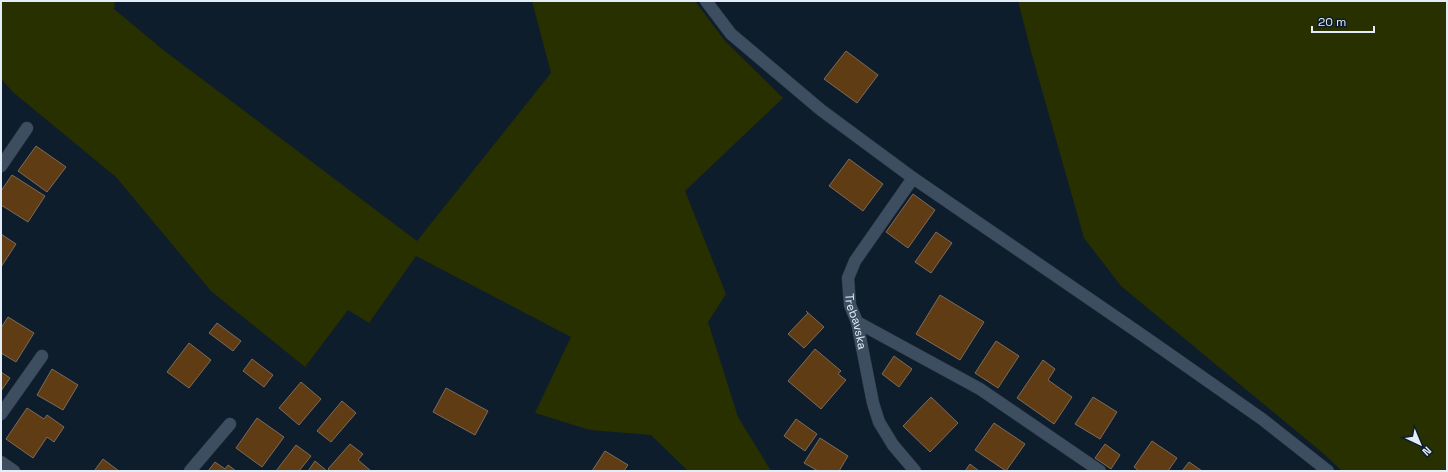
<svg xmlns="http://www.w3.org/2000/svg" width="1448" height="472" font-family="'Space Grotesk',sans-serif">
<rect width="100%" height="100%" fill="#0d1d2c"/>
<g fill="#293000">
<path d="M1,1H115L114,9L162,49L417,241L551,73L532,1H695L725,41L783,98L685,191L726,294L708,322L738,417L771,471H688L651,435L590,430L535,413L571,337L416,256L369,323L348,310L305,367L211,291L116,177L14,93L1,79Z"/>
<path d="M1018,1H1447V471H1342L1324,454L1121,286L1084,238L1032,55Z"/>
</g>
<g fill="#5f3c14" stroke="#7e6b59">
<path d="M846,51L878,75L857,103L824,79Z"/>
<path d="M36,146L66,167L47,192L18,171Z"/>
<path d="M849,159L883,184L863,211L829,186Z"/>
<path d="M12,175L45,196L28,222L1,205V191Z"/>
<path d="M913,194L935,210L908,248L886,232Z"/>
<path d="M936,232L952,243L931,273L915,262Z"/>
<path d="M1,234L16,244L1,267Z"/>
<path d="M940,295L984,322L960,360L916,334Z"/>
<path d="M806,311L824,327L804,348L788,334L808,313Z"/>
<path d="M8,317L34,333L16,362L1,353V328Z"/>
<path d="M217,323L241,341L233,351L209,333Z"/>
<path d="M996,341L1019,356L998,388L975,373Z"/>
<path d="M189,343L211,360L189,388L167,372Z"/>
<path d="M815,349L841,371L838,374L846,380L821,409L788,381Z"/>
<path d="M894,356L912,369L899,387L882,374Z"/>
<path d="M252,359L273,375L264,387L243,371Z"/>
<path d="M1043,360L1055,369L1048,380L1072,397L1054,424L1017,398Z"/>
<path d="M52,369L78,385L63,410L37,395Z"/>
<path d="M1,372L10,378L1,391Z"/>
<path d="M301,382L321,399L299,425L279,408Z"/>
<path d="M446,388L488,411L475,435L433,412Z"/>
<path d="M931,397L958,423L930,452L903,426Z"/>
<path d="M1093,397L1117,412L1100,439L1075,424Z"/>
<path d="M342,401L356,413L331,442L317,431Z"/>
<path d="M27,408L44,419L47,415L64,427L54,442L47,437L33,458L6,439Z"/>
<path d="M257,418L284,437L262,467L236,448Z"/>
<path d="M796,419L817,434L805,451L784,436Z"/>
<path d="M994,423L1025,444L1006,471L975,450Z"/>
<path d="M820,438L848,456L839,471H818L804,463Z"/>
<path d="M1152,441L1177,458L1168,471H1139L1134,467Z"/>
<path d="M350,444L363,454L358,460L371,471H330L328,469Z"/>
<path d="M1105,444L1120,455L1111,469L1095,458Z"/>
<path d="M296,445L311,456L299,471H276Z"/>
<path d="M605,451L628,465L624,471H592Z"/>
<path d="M103,459L119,471H94Z"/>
<path d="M315,461L327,471H308Z"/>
<path d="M215,462L225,469L228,465L236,471H208Z"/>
<path d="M1189,462L1202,471H1182Z"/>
<path d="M970,464L979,471H965Z"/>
</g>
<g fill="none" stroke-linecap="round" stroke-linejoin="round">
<g stroke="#2d3541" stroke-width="13">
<g id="minor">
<path d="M706,1L731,34L821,110L913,178L1145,337L1262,419L1328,471"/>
<path d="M1,166L27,128"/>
<path id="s1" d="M913,178L855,261L848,278L850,305L857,322L873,403L879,422L893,445L915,471"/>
<path d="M857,322L980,389L1100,471"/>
<path d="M1,414L42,356"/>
<path d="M1,462L14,471"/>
<path d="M190,471L230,424"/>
</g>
</g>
<use href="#minor" stroke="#3d4e60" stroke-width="12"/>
</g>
<g text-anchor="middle" stroke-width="3" stroke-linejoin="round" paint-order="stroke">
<g font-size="12" fill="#e2edf7" stroke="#0d1d2c">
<text dy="4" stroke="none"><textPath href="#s1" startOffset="164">Trebavska</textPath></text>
</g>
</g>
<rect width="1448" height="472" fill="none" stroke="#e2edf7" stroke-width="4"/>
<g transform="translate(1420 444) rotate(136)" stroke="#0d1d2c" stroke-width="3" paint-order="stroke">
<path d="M0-3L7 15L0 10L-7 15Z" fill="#e2edf7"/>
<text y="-6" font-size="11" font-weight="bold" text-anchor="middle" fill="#e2edf7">N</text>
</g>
<path d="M1312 26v6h62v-6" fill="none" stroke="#e2edf7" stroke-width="2"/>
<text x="1318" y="26" font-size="12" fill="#e2edf7" stroke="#0d1d2c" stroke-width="3" paint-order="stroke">20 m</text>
</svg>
